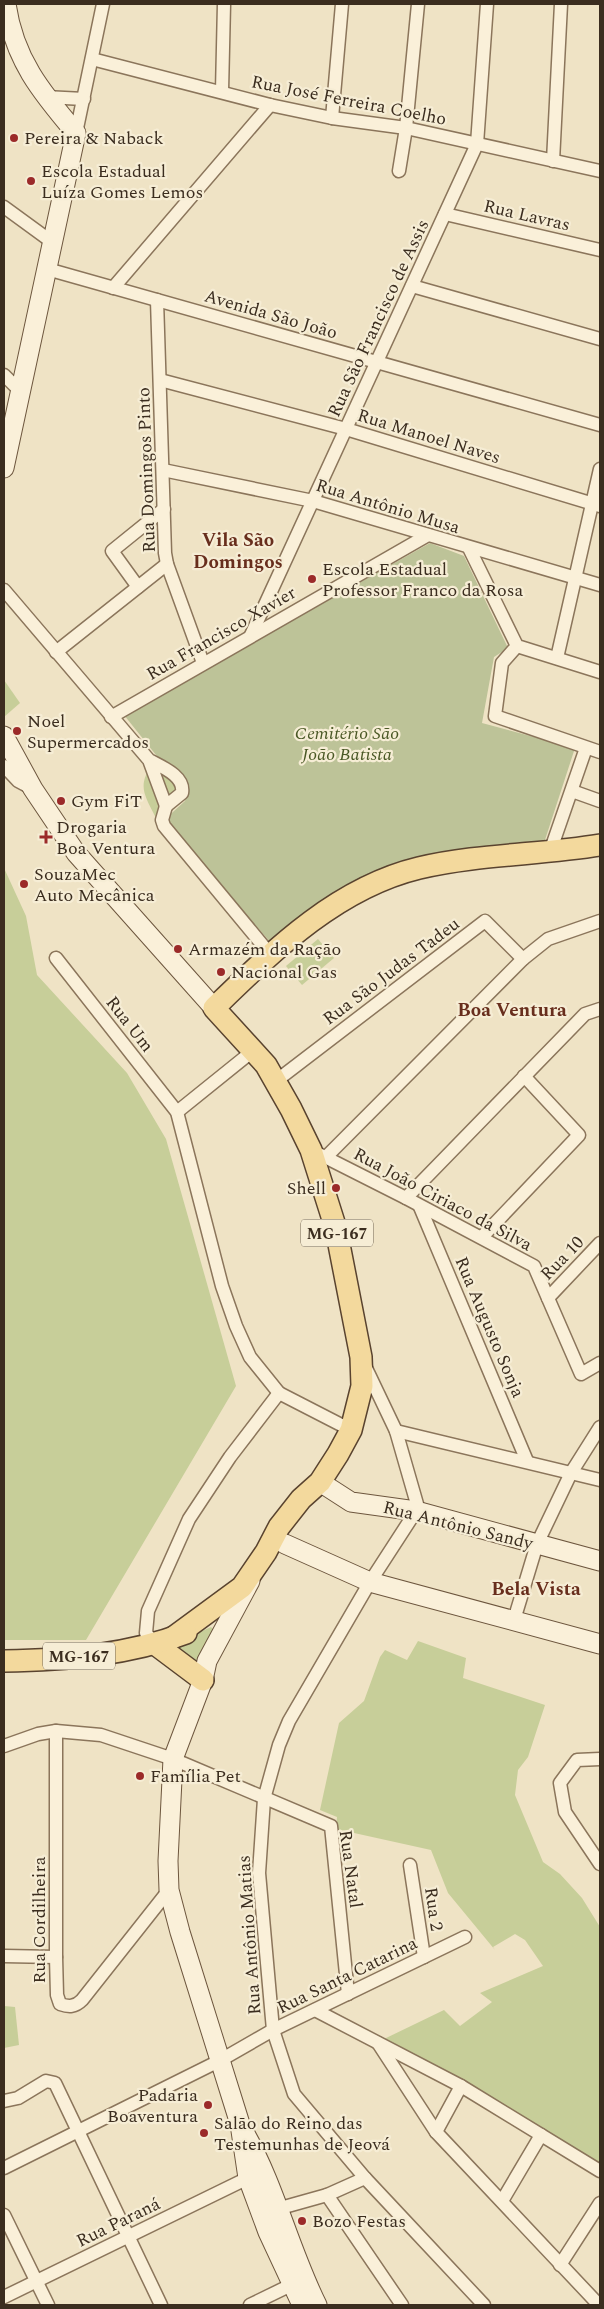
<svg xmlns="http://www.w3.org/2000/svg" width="604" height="2309" font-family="Spectral,serif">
<rect width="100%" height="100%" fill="#efe3c5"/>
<g fill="#c7ce99">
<path d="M4,680L20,703L4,717Z"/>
<path d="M156,757L187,783L184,800L163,819L156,818C141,789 138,785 156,757Z"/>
<path d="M4,868L26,916L37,975L127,1073L166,1139L236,1386L86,1640H4Z"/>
<path d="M318,939L334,958L302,985L286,966Z"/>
<path d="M211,1627L215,1631L193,1670L164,1648Z"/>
<path d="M418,1641L466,1658L463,1678L545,1705L528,1757L518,1770L515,1795L543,1862L560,1874L582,1898L600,1927V2165L384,2039L444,2010L460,2026L492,2002L480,1993L543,1966L525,1940L515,1934L493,1947L495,1950L448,1893L431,1850L336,1829L337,1817L320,1810L339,1723L364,1701L380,1657L385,1650L407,1660Z"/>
<path d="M4,2006L15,2007L19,2045L4,2048Z"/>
</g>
<path fill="#bdc398" d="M430,543L464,556L508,648L494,657L482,723L575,748L544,843L415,862L272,944L163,821L185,801L188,783L156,755L124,715Z"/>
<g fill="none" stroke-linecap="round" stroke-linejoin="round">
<g stroke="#8b755b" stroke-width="15">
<g id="street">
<path d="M92,59L270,105L332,118L406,128L600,171"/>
<path d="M222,91L224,4"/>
<path d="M45,97L84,99"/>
<path d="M332,118L342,4"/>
<path d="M76,133L103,4"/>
<path d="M553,161L561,4"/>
<path d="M399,171L406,128L418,4"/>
<path d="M4,207L52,242"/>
<path d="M445,214L600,250"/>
<path d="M47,269L600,425"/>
<path d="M412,286L600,339"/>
<path d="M113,288L270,105"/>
<path d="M157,300L165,553L167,564L203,663"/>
<path d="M4,375L20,391"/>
<path d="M160,380L346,429L600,506"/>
<path d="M163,470L313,501L600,585"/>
<path d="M469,548L517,646L600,672"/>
<path d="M138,587L112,551L164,509"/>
<path d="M4,590L149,760C162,767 185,776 182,793L166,806L149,760"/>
<path d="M251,635L477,144L487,4"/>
<path d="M517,646L502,663L495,716L600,752"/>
<path d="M56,652L167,564"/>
<path d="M557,658L600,469"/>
<path d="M111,717L428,535"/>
<path d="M4,766L18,781L33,789"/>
<path d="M572,791L600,801"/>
<path d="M166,806L162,820L164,826L270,954"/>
<path d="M550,852L586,748"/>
<path d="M56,958L177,1112L222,1286L236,1326L250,1357L279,1393"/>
<path d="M276,1081L485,921L523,959"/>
<path d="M177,1112L254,1050"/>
<path d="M311,1150L406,1198L534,1266L581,1374L600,1363"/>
<path d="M326,1157L523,959L548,939L600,921"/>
<path d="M406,1198L585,1014L600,1009"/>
<path d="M420,1207L527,1461"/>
<path d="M482,1237L579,1135L524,1076"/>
<path d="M548,1298L600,1243"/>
<path d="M365,1366L396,1431L417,1504L416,1511L370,1582L289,1721L279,1745L264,1799L259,1873L273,2030L294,2094L365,2178L484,2305"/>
<path d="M396,1431L600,1480"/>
<path d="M514,1620L537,1544L571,1473L600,1427"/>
<path d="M155,1644L146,1633L148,1611L189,1519L230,1457L279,1393L351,1430"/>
<path d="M56,1731V1957L57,1995L60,2004C69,2007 75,2007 82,2000L169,1890"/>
<path d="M4,1746L38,1734L56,1731L101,1735L173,1759L331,1826L348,1994"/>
<path d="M600,1759L577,1760L560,1783L565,1812L600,1864"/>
<path d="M410,1865L424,1957"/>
<path d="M4,1956L56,1957"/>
<path d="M315,2010L461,2086L600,2171"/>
<path d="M378,2043L436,2132L599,2305"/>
<path d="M4,2101L18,2098L46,2081L55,2083L161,2305"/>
<path d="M436,2132L461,2086"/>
<path d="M4,2168L219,2061L273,2030L465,1937"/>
<path d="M327,2195L402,2305"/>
<path d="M502,2201L541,2135"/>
<path d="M277,2209L327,2195L365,2178"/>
<path d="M4,2215L48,2305"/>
<path d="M560,2265L600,2203"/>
<path d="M4,2297L248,2178"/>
<path d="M250,2305L291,2285"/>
</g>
</g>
<g stroke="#6d563e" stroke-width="21">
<g id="secondary">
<path d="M4,468L76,133C41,92 14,59 6,4"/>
<path d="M4,736L33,789L76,853L214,1008"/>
<path d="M320,1482L351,1502L416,1511L600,1561"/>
<path d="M285,1544L370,1582L600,1644"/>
<path d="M250,1581L207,1661L203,1680L173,1759L168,1861L169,1890L180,1932L240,2124L248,2178L268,2232L302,2305"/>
<path d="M244,2132C275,2186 289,2249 317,2305"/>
</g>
</g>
<g stroke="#59432f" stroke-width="24">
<g id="primary">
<path d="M174,1637L242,1587L266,1552L279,1527L301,1499L320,1482L338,1454L351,1430L362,1386L361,1357L336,1229L311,1150L291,1109L266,1065L214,1008C273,951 336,888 419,868C478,854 540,855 600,845"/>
<path d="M155,1644L203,1680"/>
<path d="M4,1661C65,1660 129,1655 186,1633"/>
</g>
</g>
<use href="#street" stroke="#faf0d9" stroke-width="12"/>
<use href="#secondary" stroke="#faf0d9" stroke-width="19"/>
<use href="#primary" stroke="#f3d99d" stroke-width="21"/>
</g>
<g fill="#9b2a29" stroke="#f6edd5" stroke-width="2">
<circle cx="14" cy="138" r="5"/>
<circle cx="31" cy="181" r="5"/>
<circle cx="312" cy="579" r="5"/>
<circle cx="17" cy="731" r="5"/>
<circle cx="61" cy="801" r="5"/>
<path d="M43.5 829.5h5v5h5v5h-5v5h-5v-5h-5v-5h5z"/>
<circle cx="24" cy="884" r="5"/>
<circle cx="178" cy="949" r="5"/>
<circle cx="221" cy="972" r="5"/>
<circle cx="336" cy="1188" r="5"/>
<circle cx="140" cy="1776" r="5"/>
<circle cx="208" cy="2105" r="5"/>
<circle cx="204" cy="2133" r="5"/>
<circle cx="302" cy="2221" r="5"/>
</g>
<g text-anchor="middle" stroke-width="4.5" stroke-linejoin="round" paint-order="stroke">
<g fill="#f6edd5" stroke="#736756" stroke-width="1">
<rect x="301" y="1219.5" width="72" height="27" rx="4"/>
<rect x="43" y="1642.5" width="72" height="27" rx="4"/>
</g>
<g font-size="16" font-weight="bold" fill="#3b2d1f">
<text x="337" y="1239">MG-167</text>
<text x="79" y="1662">MG-167</text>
</g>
<g font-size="18" fill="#3b2d1f" stroke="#f6edd5">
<text transform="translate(349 100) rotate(11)" y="6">Rua José Ferreira Coelho</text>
<text transform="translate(527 215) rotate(13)" y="6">Rua Lavras</text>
<text transform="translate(271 314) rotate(16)" y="6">Avenida São João</text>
<text transform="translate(378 318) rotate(-65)" y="6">Rua São Francisco de Assis</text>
<text transform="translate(429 436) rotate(17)" y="6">Rua Manoel Naves</text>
<text transform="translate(146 470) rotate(-92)" y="6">Rua Domingos Pinto</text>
<text transform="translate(388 506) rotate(17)" y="6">Rua Antônio Musa</text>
<text transform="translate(221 633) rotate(-30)" y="6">Rua Francisco Xavier</text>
<text transform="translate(391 971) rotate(-37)" y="6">Rua São Judas Tadeu</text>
<text transform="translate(130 1024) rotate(52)" y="6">Rua Um</text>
<text transform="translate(443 1199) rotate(28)" y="6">Rua João Ciriaco da Silva</text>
<text transform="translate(562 1258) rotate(-46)" y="6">Rua 10</text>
<text transform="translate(490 1327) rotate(67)" y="6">Rua Augusto Sonja</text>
<text transform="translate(458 1525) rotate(14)" y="6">Rua Antônio Sandy</text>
<text transform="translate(351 1869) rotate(82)" y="6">Rua Natal</text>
<text transform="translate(434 1909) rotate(82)" y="6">Rua 2</text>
<text transform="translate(39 1920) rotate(-90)" y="6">Rua Cordilheira</text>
<text transform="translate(249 1935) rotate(-94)" y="6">Rua Antônio Matias</text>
<text transform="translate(347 1975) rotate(-26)" y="6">Rua Santa Catarina</text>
<text transform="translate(118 2222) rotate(-26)" y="6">Rua Paraná</text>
</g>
<g font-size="18" fill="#3b2d1f" stroke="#f6edd5" text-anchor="start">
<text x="24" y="144">Pereira &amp; Naback</text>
<text x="41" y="177">Escola Estadual<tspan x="41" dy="21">Luíza Gomes Lemos</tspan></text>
<text x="322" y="575">Escola Estadual<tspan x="322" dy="21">Professor Franco da Rosa</tspan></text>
<text x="27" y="727">Noel<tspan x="27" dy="21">Supermercados</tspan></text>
<text x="71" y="807">Gym FiT</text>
<text x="56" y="833">Drogaria<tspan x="56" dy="21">Boa Ventura</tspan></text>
<text x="34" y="880">SouzaMec<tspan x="34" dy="21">Auto Mecânica</tspan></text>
<text x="188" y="955">Armazém da Ração</text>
<text x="231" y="978">Nacional Gas</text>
<text x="326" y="1194" text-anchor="end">Shell</text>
<text x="150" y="1782">Família Pet</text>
<text x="198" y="2101" text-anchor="end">Padaria<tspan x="198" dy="21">Boaventura</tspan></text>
<text x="214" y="2129">Salão do Reino das<tspan x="214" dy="21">Testemunhas de Jeová</tspan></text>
<text x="312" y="2227">Bozo Festas</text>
</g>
<g font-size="18" font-style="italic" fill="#4a5825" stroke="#f6edd5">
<text x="347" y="739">Cemitério São<tspan x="347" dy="21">João Batista</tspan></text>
</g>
<g font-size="19" font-weight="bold" fill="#682e1d" stroke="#f6edd5">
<text x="238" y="546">Vila São<tspan x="238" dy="22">Domingos</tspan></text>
<text x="512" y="1016">Boa Ventura</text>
<text x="536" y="1595">Bela Vista</text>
</g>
</g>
<rect width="604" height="2309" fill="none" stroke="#3b2d1f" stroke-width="10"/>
</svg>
